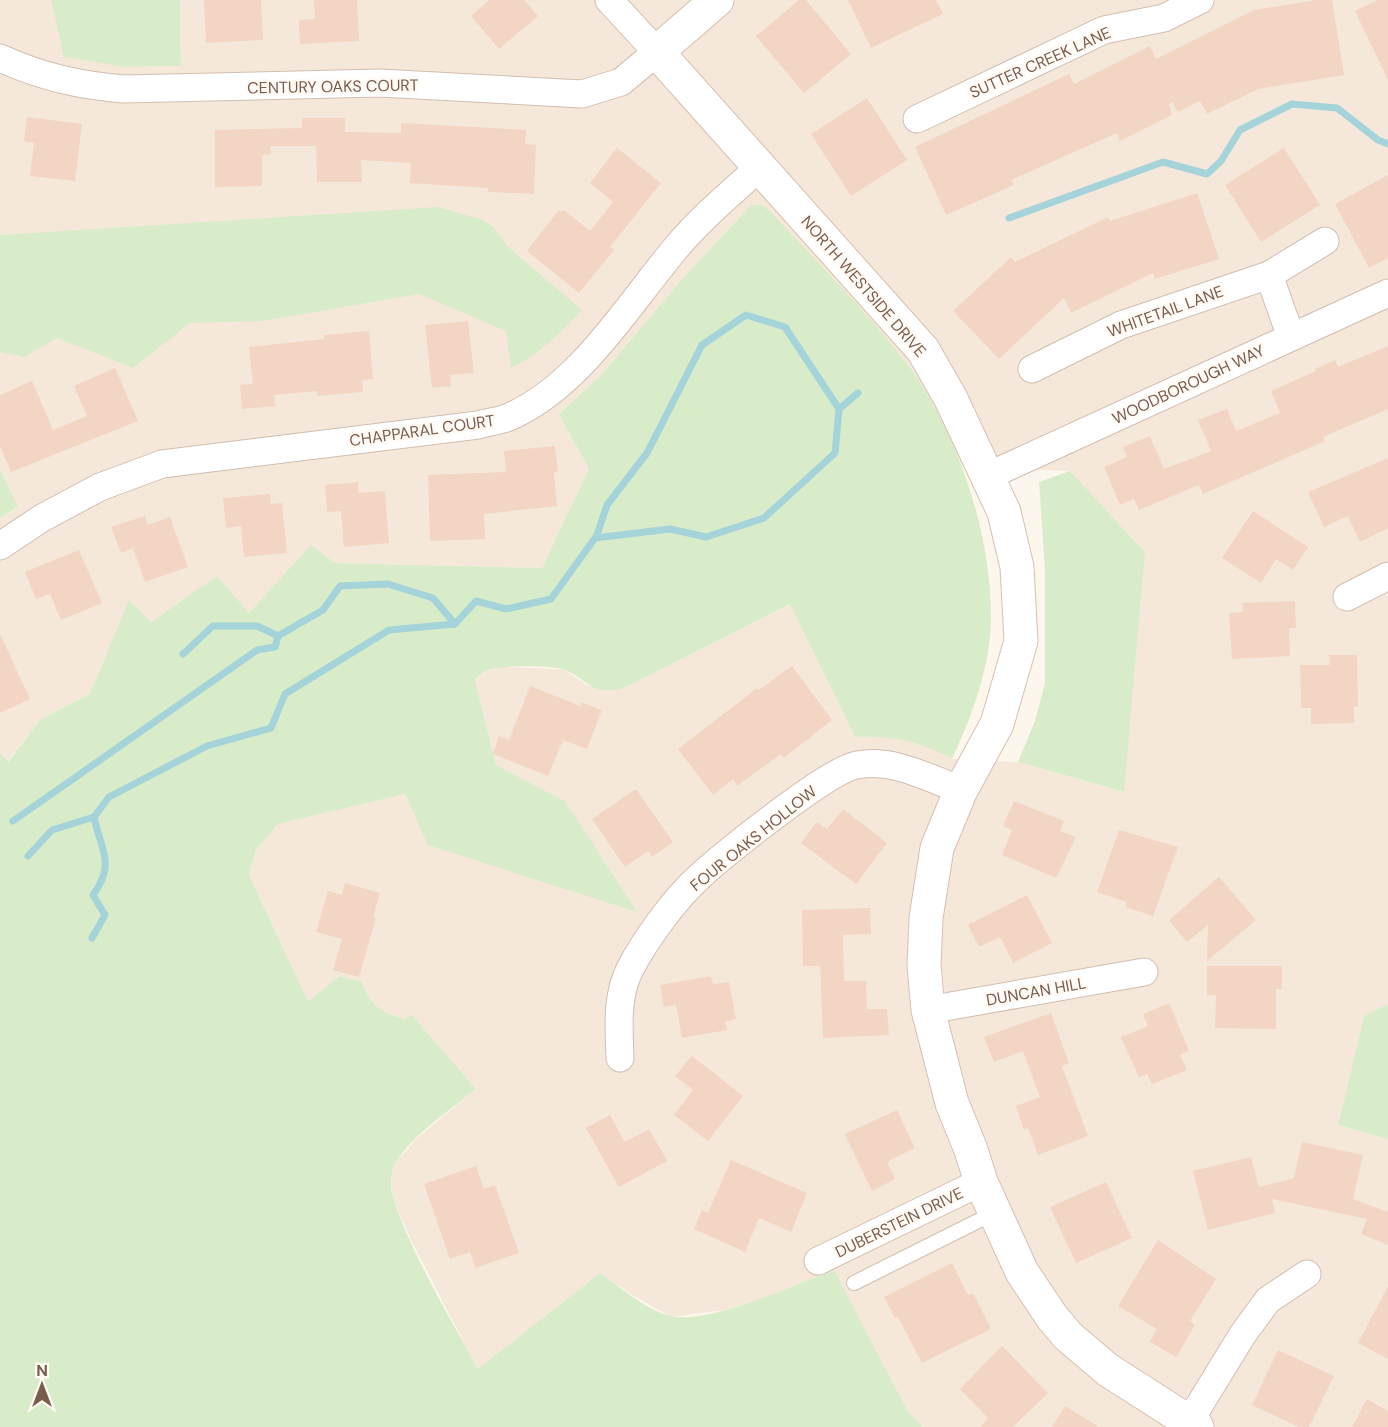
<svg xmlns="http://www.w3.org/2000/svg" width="1388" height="1427" font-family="'DM Sans',sans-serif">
<rect width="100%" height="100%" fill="#fdf6ec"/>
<path fill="#f5e8da" d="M0,0H51L64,56L123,67L181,66L180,0H1388V1004L1364,1016L1338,1125L1388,1139V1427H923L908,1412L755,1301L725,1310L671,1317L634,1296L600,1273L478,1370L411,1240L393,1198L391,1181L394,1164L416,1139L476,1089L411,1014L405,1019L381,1011L340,976L308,1001L249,875L256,850L278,824L405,794L565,801L496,765L475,680L486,671L502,667L563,669L588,686L624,688L791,604L855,737L889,736L923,744L952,759L1018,762L1123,792L1145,552L1070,471L963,466L926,393L905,361L770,211L762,205H751L684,277L601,375L559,414L589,469L542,568L335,563L312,546L249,613L217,577L151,622L129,601L90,694L40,720L7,762L0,753V518L18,506L0,469Z"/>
<g fill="#d8ecc9">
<path d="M51,0H180L181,66L123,67L64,57Z"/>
<path d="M751,205H762L770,211C815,260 863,308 904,360C957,429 992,533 991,620C990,668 972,716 952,759C915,740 896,736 855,737L790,604L624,688C590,696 592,682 565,670C552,665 498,665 486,671C482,673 478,677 475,680L496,765L565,801L637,912L428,845L405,794L278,824L256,850L249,875L308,1001L340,976L362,982C369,1005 383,1014 405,1019L411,1014L476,1089C452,1109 410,1136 395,1164C390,1173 390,1190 394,1200C413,1257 449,1316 478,1369L600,1273C621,1287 645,1310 671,1316C708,1325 797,1284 834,1270L908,1412L923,1427H0V753L8,762L40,720L90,694L129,600L151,622L217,576L249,613L311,545L335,563L542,568L589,469L559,414L601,375L684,277Z"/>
<path d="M438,207L480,219L495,228L508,247L582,310C560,333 540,354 511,368L506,331L419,294L262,321L190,323L133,368L57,338L24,357L0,352V235Z"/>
<path d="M0,469L18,506L0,518Z"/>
<path d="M1070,471L1145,552L1124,792L1018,762L1035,721L1045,683V570L1039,482Z"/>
<path d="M1388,1004V1139L1338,1125L1364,1016Z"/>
</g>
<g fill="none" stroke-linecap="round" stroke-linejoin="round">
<g stroke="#a5d3da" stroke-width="7">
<path d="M1009,218L1163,162L1207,174L1221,161L1240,130L1292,104L1337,108L1378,140L1388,144"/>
<path d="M596,538L607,505L647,453L702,345L746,315L785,327L839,409"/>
<path d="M183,654L213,626H257L278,636"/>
<path d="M13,821L257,650L275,647L278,636L323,610L340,586L388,584L433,598L455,624"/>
<path d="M28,856L52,830L94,817"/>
<path d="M92,938L105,915L93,895C116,863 101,851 94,817L109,797L207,746L271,728L285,694L389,630L455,624L476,601L506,609L551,599L595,538L670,529L706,537L764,518L835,453L839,409L858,393"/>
</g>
</g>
<g fill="#f3d5c3">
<path d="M204,0H261L263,40L206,43Z"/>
<path d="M314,0H357L359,41L300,44L299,20L315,19Z"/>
<path d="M489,0H524L538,16L499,49L471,16Z"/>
<path d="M799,0H806L851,54L804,93L756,36Z"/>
<path d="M848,0H936L943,14L871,48Z"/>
<path d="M1316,0H1332L1344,75L1258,89L1207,114L1200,101L1178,112L1172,102L1169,104L1172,115L1120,141L1117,133L1011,180L1014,185L946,215L915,147L1069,74L1074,84L1150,46L1156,59L1254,10Z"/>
<path d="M1378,0H1388V80L1355,11Z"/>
<path d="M867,98L907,160L851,196L811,134Z"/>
<path d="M27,117L82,124L75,181L30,176L34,143L24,141Z"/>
<path d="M302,118H345V132L401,133V123L526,130L525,144L536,145L534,194L488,192V188L410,183L411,163L361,160L362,182H317L316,146H270L271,154L262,155V186L215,187V130L302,128Z"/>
<path d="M617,148L661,183L610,247L614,250L579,293L527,251L558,211H565L590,231L613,202L590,183Z"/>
<path d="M1284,148L1320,205L1261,242L1225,185Z"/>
<path d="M1388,175V258L1369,268L1335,204Z"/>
<path d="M1197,193L1219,259L1155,279L1153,273L1071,313L1064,298L999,359L953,311L1011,257L1015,262L1108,217L1110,221Z"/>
<path d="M468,321L474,373L450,375L451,386L432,388L425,325Z"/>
<path d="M369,331L373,379L362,380L363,392L317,396V391L274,395L275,406L242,409L240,385L253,384L249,347L324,339V335Z"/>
<path d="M1388,346V409L1323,437L1325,441L1203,494L1199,485L1139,510L1134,499L1120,505L1104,467L1127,457L1123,447L1150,436L1164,469L1211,451L1198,420L1227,409L1236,431L1280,413L1271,391L1316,371L1315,369L1335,360L1338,367Z"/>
<path d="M115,368L138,421L11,472L0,446V395L32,381L53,430L87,416L74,386Z"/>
<path d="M555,446L558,472H554L557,506L484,514L485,539L430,541L428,475L506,472L504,451Z"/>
<path d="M1388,458V528L1360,542L1348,516L1324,527L1308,492Z"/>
<path d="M358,482V493L385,491L389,543L344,547L341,511L327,512L325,485Z"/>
<path d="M270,494L271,504L282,503L287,553L244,557L241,526L226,528L223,498Z"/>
<path d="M1253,511L1308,547L1293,570L1276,559L1261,583L1222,558Z"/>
<path d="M145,516L148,525L170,517L188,567L145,582L133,548L121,553L111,527Z"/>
<path d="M79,550L102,603L61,620L50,594L36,599L25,572Z"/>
<path d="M1295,601L1296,628H1289L1290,656L1232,659L1229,613L1243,612L1242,603Z"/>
<path d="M0,634L30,699L0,713Z"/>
<path d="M1329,655H1357L1358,707H1354V723L1311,724V708H1301L1300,665H1330Z"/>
<path d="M792,666L832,720L784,758L781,754L737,786L733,779L713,795L678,749L757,688L759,690Z"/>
<path d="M530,686L580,706L581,702L602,710L587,749L563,740L548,776L493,754L499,736L509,740Z"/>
<path d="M636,789L673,842L652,857L648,851L625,867L592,819Z"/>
<path d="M1014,801L1064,821L1060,831L1076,837L1056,878L1002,855L1012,830L1003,826Z"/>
<path d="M843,809L887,843L856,884L801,843L817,822L827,829Z"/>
<path d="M1119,830L1178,847L1153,916L1126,907L1127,902L1097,892Z"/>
<path d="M1219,877L1256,920L1207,961L1208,925L1187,942L1169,920Z"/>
<path d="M345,883L380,893L373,917L376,918L359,977L333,970L342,939L316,932L328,891L342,895Z"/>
<path d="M1027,895L1052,943L1013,963L1000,937L979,947L968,925Z"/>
<path d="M870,908L871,934L843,935L844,981H866L867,1009H887L889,1035L823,1038L820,966H803L802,910Z"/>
<path d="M1207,966H1282V989H1276V1029L1215,1028L1216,995H1207Z"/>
<path d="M711,976L713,984L729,982L736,1019L725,1022L727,1030L682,1038L676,1005L664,1007L660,985Z"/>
<path d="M1169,1003L1189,1051L1180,1055L1187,1070L1152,1084L1147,1074L1139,1077L1121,1037L1148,1026L1143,1014Z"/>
<path d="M1051,1013L1069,1063L1062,1066L1088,1136L1038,1155L1028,1128L1024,1130L1016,1106L1040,1097L1023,1051L994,1062L984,1037Z"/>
<path d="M692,1056L743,1096L708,1141L674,1115L693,1090L675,1076Z"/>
<path d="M897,1110L915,1148L887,1162L895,1179L872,1191L845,1134Z"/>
<path d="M610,1115L625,1142L649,1129L667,1161L619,1187L586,1128Z"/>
<path d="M1302,1142L1363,1155L1353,1199L1388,1212V1245L1361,1234L1367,1219L1272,1199L1275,1213L1208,1230L1193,1171L1251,1157L1259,1187L1294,1178Z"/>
<path d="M731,1160L807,1193L791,1232L759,1218L745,1252L694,1229L702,1210L708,1213Z"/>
<path d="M476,1166L484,1189L495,1185L519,1253L475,1268L470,1252L450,1259L424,1184Z"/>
<path d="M1106,1182L1132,1238L1076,1263L1050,1207Z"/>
<path d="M1158,1240L1216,1279L1190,1321L1195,1325L1176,1357L1150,1342L1157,1329L1118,1306Z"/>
<path d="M952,1263L968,1295L973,1293L991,1329L922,1363L898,1317L895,1318L884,1297Z"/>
<path d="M1388,1286V1359L1358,1343Z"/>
<path d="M1002,1346L1048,1393L1013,1427H980L988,1418L960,1389Z"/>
<path d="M1278,1350L1334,1376L1309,1427H1299L1252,1405Z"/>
<path d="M1367,1399L1388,1411V1427H1352Z"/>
<path d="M1065,1406L1099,1427H1052Z"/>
</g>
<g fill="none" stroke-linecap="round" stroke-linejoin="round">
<g stroke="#d1beb0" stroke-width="16">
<path id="lane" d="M854,1283L996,1212"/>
</g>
<g stroke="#d1beb0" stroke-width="29">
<g id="street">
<path d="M0,58C43,77 77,85 124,89L380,83L582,94L621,82L657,52L609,0"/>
<path d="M917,119L1104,30L1164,18L1200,0"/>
<path d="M1269,275L1291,337"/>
<path d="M1032,369L1121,325L1269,275L1325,241"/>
<path d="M988,476L1388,293"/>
<path d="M0,546L42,518L100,487L162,464L478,425C488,422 500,421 509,417C579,387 628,305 675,249C701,218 731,193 761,166"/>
<path d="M1347,597L1388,576"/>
<path d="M928,1010L1144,972"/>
<path d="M620,1058C619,1029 616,996 630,969C645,940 674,900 698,878C723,855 828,770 857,765C893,758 928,778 961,790"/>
<path d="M818,1261L981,1182"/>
<path d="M1189,1422L1243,1334L1268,1300L1307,1274"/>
</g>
</g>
<g stroke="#d6c0b0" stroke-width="35">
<path id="secondary" d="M717,0L657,52L923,350L951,399L1004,512L1017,567L1021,641L997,724L961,790L937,848L926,918L924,965L928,1010L952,1103L971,1150L981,1182L1022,1272L1052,1317L1068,1336L1108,1370L1197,1427"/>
</g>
<use href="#lane" stroke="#fff" stroke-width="14"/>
<use href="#street" stroke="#fff" stroke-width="27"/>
<use href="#secondary" stroke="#fff" stroke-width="33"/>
</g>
<g text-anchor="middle" stroke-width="5" stroke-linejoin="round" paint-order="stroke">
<g font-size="16" fill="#7a5c4d" stroke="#fffaf3">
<text transform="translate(1040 62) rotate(-24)" y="6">SUTTER CREEK LANE</text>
<text transform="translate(333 86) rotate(-1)" y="6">CENTURY OAKS COURT</text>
<text transform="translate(864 286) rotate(49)" y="6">NORTH WESTSIDE DRIVE</text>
<text transform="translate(1165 311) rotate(-20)" y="6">WHITETAIL LANE</text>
<text transform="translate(1188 384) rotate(-25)" y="6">WOODBOROUGH WAY</text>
<text transform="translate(422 430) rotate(-8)" y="6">CHAPPARAL COURT</text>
<text transform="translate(753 838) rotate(-39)" y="6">FOUR OAKS HOLLOW</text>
<text transform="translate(1036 991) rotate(-10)" y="6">DUNCAN HILL</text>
<text transform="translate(899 1222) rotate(-26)" y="6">DUBERSTEIN DRIVE</text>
</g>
</g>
<g transform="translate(42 1385)" stroke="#fffaf3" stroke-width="4.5" paint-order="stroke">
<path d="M0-4.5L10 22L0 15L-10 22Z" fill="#7a5c4d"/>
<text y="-9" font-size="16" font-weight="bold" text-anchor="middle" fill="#7a5c4d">N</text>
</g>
</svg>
